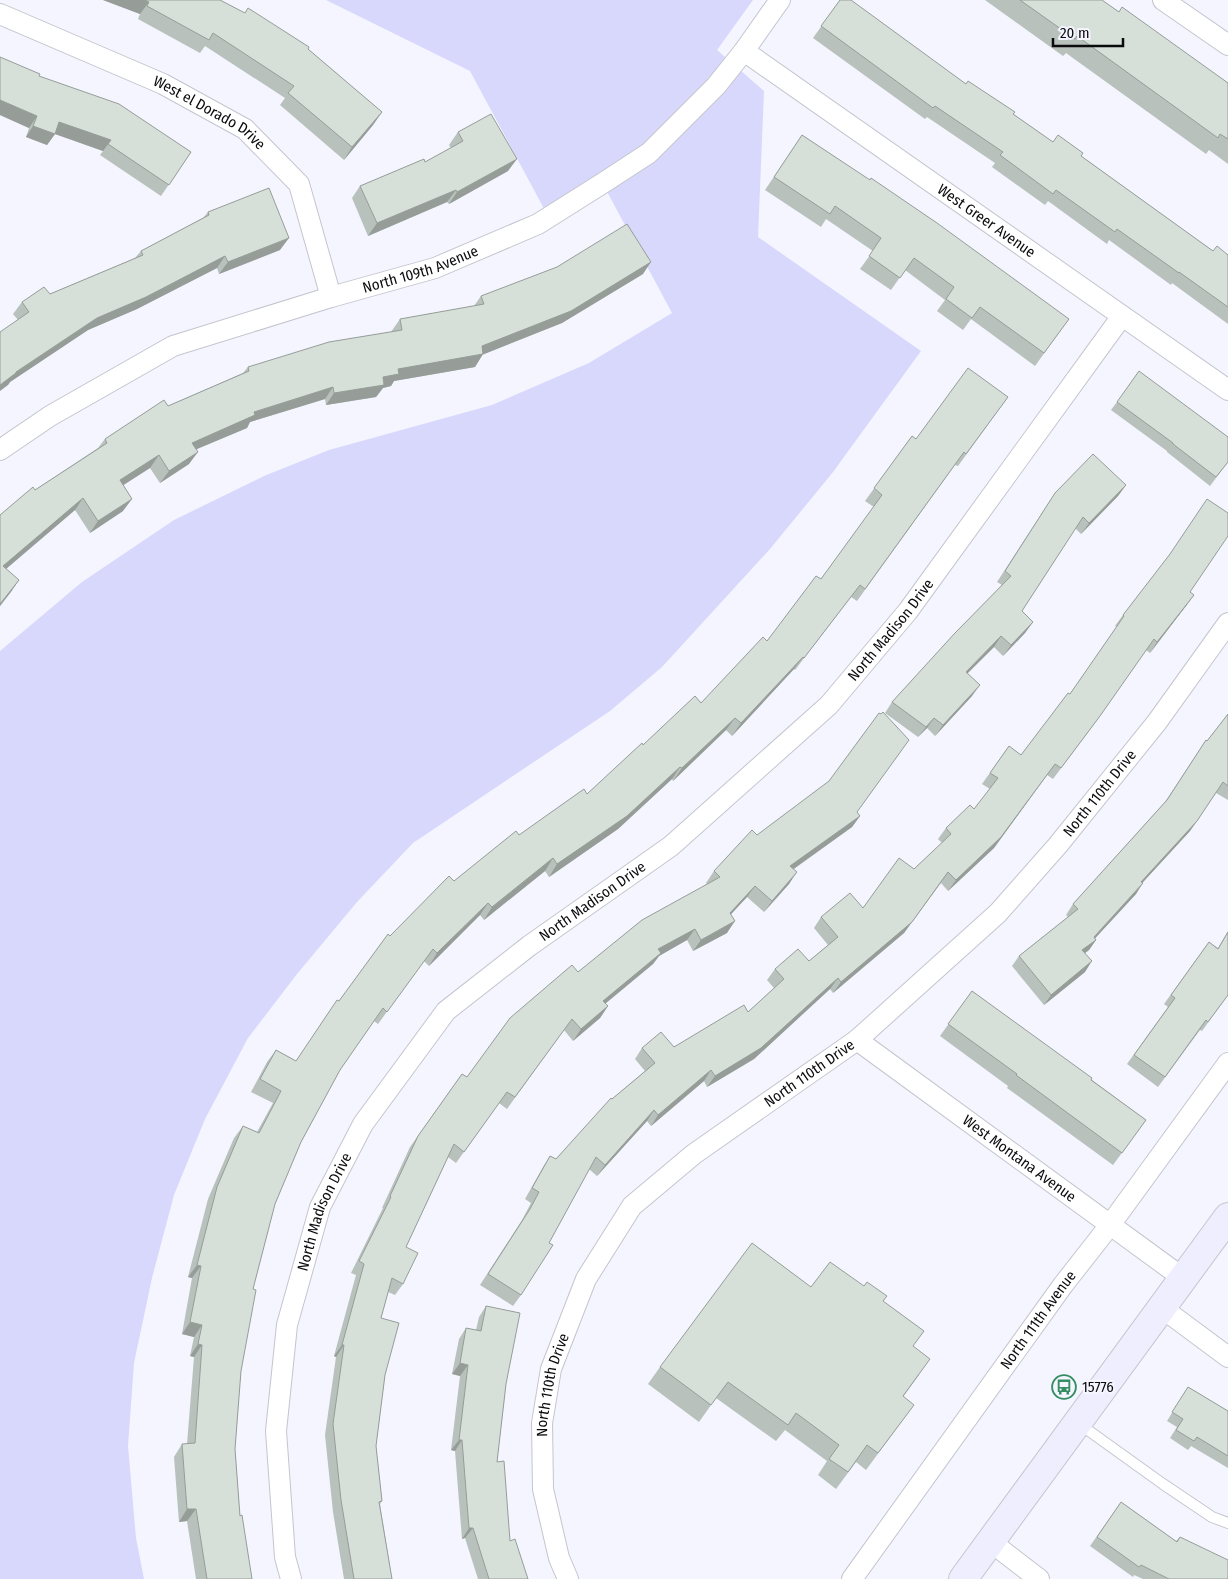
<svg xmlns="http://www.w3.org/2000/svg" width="1228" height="1579" font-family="'Fira Sans Condensed',sans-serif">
<rect width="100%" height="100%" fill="#f4f5ff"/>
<path fill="#d8d8fd" d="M326,0H753L717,50L764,91L758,237L921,351L833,472L770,549L662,667L610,711L413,843L357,902L297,974L248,1038L205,1119L174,1195L152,1278L134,1363L128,1446L136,1538L144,1579H0V651L82,582L174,520L264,476L329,450L492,405L589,363L672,313L603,184L548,216L470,71Z"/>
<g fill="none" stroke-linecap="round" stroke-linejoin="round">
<g stroke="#c4c5ce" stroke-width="12">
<path id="lane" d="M1078,1423L1163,1484L1212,1517L1228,1523"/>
</g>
<g stroke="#c4c5ce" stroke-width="22">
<g id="street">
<path d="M1163,0L1228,45"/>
<path id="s1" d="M0,14L163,84L245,129L299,184L331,297"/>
<path id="s2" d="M744,51L1228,390"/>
<path id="s3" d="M0,450L50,416L173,346L331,297L435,268L538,224L603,183L649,153L716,86L744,51L780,0"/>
<path id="s4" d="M857,1040L1183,1278"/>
<path d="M1162,1308L1228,1357"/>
<path d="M991,1542L1039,1579"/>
<path id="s5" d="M291,1579L285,1557L276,1431L287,1325L320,1207L363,1124L446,1011L529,946L671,846L829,705L908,611L1122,316"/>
<path id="s6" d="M568,1579L559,1558L543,1489L542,1423L551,1369L586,1279L632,1206L694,1154L857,1040L998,913L1058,845L1157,722L1228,623"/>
<path id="s7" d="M852,1579L1063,1285L1110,1225L1228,1063"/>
</g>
</g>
<g stroke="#c4c5ce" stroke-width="30">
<path id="secondary" d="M963,1579L1228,1217"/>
</g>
<use href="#lane" stroke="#fff" stroke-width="10"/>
<use href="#street" stroke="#fff" stroke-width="20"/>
<use href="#secondary" stroke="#efeefe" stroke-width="28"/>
</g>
<g fill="#b8c1bb">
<path d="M103,0H220L308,49L382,112L373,125L344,160L280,105L285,98L205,46L200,53L138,19L140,14Z"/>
<path d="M840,0L966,84L1013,114L1053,142L1081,156L1213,251L1228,255V324L1172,283L1171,285L1109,240L1107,244L1048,201L1045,205L992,167L995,163L927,117L925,119L813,38Z"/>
<path d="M985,0H1102L1119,12L1228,83V164L1209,150L1206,154L1066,53L1063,56Z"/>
<path d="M0,57L39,76L191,152L161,196L100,155L103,151L55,134L47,145L26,137L29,128L0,115Z"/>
<path d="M458,132L508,171L449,204L447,202L368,236L352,198L360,186L425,162L451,148L449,145Z"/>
<path d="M802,135L1069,319L1035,366L971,319L963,330L937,311L945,300L905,270L891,290L860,269L873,251L826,219L821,227L765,190Z"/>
<path d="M208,212L280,250L219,274L217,268L137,309L88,330L10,382L8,385L18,320L13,314L22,302L50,294L135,258L141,251L203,218Z"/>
<path d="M643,274L562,323L483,354L475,367L394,381L391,386L383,388L376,397L326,405L325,399L250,422L247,428L196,449L189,464L160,483L150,468L123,485V511L90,533L75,510L6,569L19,580L0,606V515L35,490L98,448L105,439L168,406L243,373L248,367L391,332L400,319L474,306L481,296Z"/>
<path d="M1008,397L958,466L955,465L857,601L851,597L795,670L794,669L732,736L726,730L673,781L672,779L618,829L549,877L545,871L484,920L480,915L429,966L424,961L378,1024L374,1021L340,1070L301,1142L275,1204L253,1289L241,1371L235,1449L240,1516L252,1579H196L187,1521L179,1522L174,1457L182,1444H187L194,1357L190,1356L194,1337L182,1334L192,1278L188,1277L208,1199L234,1138L243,1126L257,1132L273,1103L251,1092L267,1062L276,1050L296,1061L339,1001L390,936L454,881L519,835L587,794L643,745L701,703L767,641L821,579L874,507L865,501L912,436L916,439Z"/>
<path d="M1117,402L1228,462L1210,486L1167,452V451L1111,410Z"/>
<path d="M1126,485L1118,496L1081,534L1075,528L1022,611L1033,622L1025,633L1003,656L994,647L967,673L972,696L935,736L927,728L918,737L885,713L892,702L1002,585L997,582L1055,493Z"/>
<path d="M1190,592L1194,595L1186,606L1150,653L1146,650L1092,727L1053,779L1047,775L994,848L948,891L941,883L904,933L833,993L830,989L754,1059L707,1087L704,1081L651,1126L647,1121L597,1176L589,1169L549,1243L521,1295L513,1306L480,1285L522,1220L531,1203L525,1199L543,1167L550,1156L556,1159L612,1099L645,1071L635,1059L642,1048L674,1047L748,1012L774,988L767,980L775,969L809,961L828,945L814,928L821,917L863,908L914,869L942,843L938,839L946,828L974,809L990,789L982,784L1009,746L1021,755L1070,694L1117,627L1115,626L1123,615Z"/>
<path d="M1228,714V800L1216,793L1190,831L1142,883L1136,894L1095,938L1096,940L1089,950L1085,953V972L1044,1005L1012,966L1019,956L1068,917L1066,915L1073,904L1165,802L1206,740L1207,741Z"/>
<path d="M857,813L860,816L852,827L794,869L789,884L764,912L747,897L731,914L727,933L693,951L687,940L659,956L653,964L605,1004L608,1006L600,1018L573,1041L564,1030L507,1109L499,1103L456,1163L448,1157L406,1247L403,1284L395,1295L388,1292L381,1318L385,1375L376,1446L382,1501L380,1504L392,1579H344L333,1512L325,1435L336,1357L334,1356L356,1275L351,1273L383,1208H382L410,1147L462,1074L467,1077L578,972L707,884L706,883L714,871L757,835Z"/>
<path d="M1228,931V995L1202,1031L1200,1030L1158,1087L1127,1064L1168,1007L1164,1004L1209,942L1218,948Z"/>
<path d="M972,991L1146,1120L1113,1165L1007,1088L1008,1086L940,1036Z"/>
<path d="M811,1287L913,1346L919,1375L903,1397L902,1421L866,1470L856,1462L836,1489L818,1475L827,1461L785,1430L776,1441L716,1398L699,1422L648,1384L660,1367Z"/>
<path d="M486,1306L506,1384L497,1462L510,1541L528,1579H478L465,1538L462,1539L455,1451L451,1450L460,1376L452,1374L459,1339L466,1328L476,1330L479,1317Z"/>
<path d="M1188,1387L1228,1411V1468L1191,1446L1188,1450L1170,1438L1177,1427L1167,1421Z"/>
<path d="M1121,1502L1176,1541L1180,1537L1228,1579H1143L1134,1575L1133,1577L1090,1546Z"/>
</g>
<g fill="#969d98">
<path d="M103,0H145L149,2L140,14Z"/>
<path d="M0,100L37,116L29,128L0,115Z"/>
<path d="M382,112L373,125L344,160L352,147Z"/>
<path d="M59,122L111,140L103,151L55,134L47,145L26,137L33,126Z"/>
<path d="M517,159L508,171L449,204L457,192Z"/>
<path d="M456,190L447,202L368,236L377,223Z"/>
<path d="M289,238L280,250L219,274L228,262Z"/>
<path d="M225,256L217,268L137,309L88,330L10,382L8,385L0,391V385L16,372L97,318Z"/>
<path d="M651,262L643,274L562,323L482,355L483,354L475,367L394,381L391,386L383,388L376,397L326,405L334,393L383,377L398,369L482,346Z"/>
<path d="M333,387L325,399L250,422L247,428L183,455L192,443L254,412Z"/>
<path d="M198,452L189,464L160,483L169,471Z"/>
<path d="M159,455L150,468L111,493L120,480Z"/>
<path d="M1126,485L1118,496L1081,534L1089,523Z"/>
<path d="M83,498L75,510L0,574L3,566Z"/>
<path d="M132,499L123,511L90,533L98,521Z"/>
<path d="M19,580L11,592L0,606V604Z"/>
<path d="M1194,595L1186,606L1150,653L1157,642Z"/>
<path d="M1033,622L1025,633L1003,656L1011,645Z"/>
<path d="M1001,636L994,647L958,683L966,672Z"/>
<path d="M803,657L794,669L732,736L741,723Z"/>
<path d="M980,685L972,696L935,736L943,725Z"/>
<path d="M735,718L726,730L673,781L682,768Z"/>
<path d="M934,718L927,728L918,737L926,727Z"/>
<path d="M1055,764L994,848L948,891L956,880Z"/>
<path d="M680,767L672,779L618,829L549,877L557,864Z"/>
<path d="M860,816L852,827L782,877L790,866Z"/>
<path d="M1197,821L1190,831L1134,892L1141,882Z"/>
<path d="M553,858L545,871L484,920L492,907Z"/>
<path d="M797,872L789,884L764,912L772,901Z"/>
<path d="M948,872L904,933L833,993L841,982Z"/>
<path d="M1143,883L1136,894L1088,946L1096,940L1089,950L1075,961L1082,950L1094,937Z"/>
<path d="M755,886L747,897L722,924L730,913Z"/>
<path d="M488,903L480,915L429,966L437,953Z"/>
<path d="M735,921L727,933L693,951L701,940Z"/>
<path d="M695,929L687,940L659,956L653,964L595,1012L603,1001L658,949Z"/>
<path d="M1092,961L1085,972L1044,1005L1051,995Z"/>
<path d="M838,978L830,989L754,1059L707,1087L715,1076Z"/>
<path d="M608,1006L600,1018L573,1041L581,1029Z"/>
<path d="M711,1070L704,1081L651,1126L658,1115Z"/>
<path d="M654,1110L647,1121L597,1176L605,1165Z"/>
<path d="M197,1265L201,1266L192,1278L188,1277Z"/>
<path d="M190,1322L202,1325L194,1337L182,1334Z"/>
<path d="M198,1344L202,1345L194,1357L190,1356Z"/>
<path d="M342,1345H344L336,1357L334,1356Z"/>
<path d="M460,1363L468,1365L460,1376L452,1374Z"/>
<path d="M459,1440H462L455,1451L451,1450Z"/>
<path d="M187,1509H196L187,1521L179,1522Z"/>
<path d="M469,1528H473L465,1538L462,1539Z"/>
</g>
<g fill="#d6e0d9" stroke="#969d98">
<path d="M145,0H220L245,13L248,8L309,47L308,49L382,112L352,147L288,93L294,86L213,33L209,40L147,6L149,2Z"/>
<path d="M840,0H851L966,84L968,81L1015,112L1013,114L1053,142L1058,135L1083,153L1081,156L1213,251L1217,246L1228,255V307L1179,272V273L1117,229L1115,232L1056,190L1053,194L1000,155L1003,152L935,106L933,108L821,26Z"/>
<path d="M1020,0H1102L1119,12L1122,7L1228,83V139L1220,134L1218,138L1077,36L1075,39Z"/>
<path d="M0,57L40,74L39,76L119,104L191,152L169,185L108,144L111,140L59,122L55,134L33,126L37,116L0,100Z"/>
<path d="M491,114L517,159L457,192L456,190L377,223L360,186L424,159L425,162L463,141L458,132Z"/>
<path d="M802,135L870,180L871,178L937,223L1069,319L1044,353L980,307L972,318L946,299L954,287L914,258L900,278L869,256L881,238L835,206L830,214L774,177Z"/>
<path d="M269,188L289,238L228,262L225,256L146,297L97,318L16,372V373L0,385V332L29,312L22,302L44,287L50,294L143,255L141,251L209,215L208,212Z"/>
<path d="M627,224L651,262L571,311L482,346L483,354L398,369L399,374L383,377L384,385L334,393L333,387L254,412L255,415L192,443L198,452L169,471L159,455L120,480L132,499L98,521L83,498L3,566L19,580L0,604V515L33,487L35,490L107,443L105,439L164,400L168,406L249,371L248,367L329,342L402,330L400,319L484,304L481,296L557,267Z"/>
<path d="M968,368L1008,397L966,454L964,452L865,589L860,585L804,658L803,657L741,723L735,718L682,768L680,767L627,816L557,864L553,858L492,907L488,903L437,953L433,949L387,1012L383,1008L340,1070L301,1142L275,1204L253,1289L256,1290L241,1371L235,1449L240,1516L242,1515L252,1579H207L196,1509H187L182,1444L195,1443L202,1345L198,1344L202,1325L190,1322L201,1266L197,1265L217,1187L243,1126L259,1133L281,1091L260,1079L276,1050L296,1061L337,1000L339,1001L388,934L390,936L449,876L454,881L516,831L519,835L584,789L587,794L642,743L643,745L695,696L701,703L763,637L767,641L816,576L821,579L882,495L874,488L912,436L916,439Z"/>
<path d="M1139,371L1228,437V462L1216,477L1173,444V443L1117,402Z"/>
<path d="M1093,454L1126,485L1089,523L1083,517L1022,611L1033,622L1011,645L1001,636L966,672L980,685L943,725L934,718L926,727L892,702L955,633L1011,576L1005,571L1055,493Z"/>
<path d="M1207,499L1228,513V536L1190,592L1194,595L1157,642L1154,639L1100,716L1061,768L1055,764L1001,837L956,880L948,872L912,922L841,982L838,978L761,1048L715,1076L711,1070L658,1115L654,1110L605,1165L596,1157L549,1243L553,1245L521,1295L488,1274L530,1209L539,1192L532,1188L550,1156L556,1159L611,1098L612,1099L655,1063L642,1048L661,1032L674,1047L744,1005L748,1012L784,979L775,969L798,949L809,961L838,937L821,917L850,893L863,908L899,858L914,869L951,834L946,828L970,805L974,809L998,778L990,773L1009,746L1021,755L1068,693L1070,694L1124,616L1123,615L1170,554Z"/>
<path d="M883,712L909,740L857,812L860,816L790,866L797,872L772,901L755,886L730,913L735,921L701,940L695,929L658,949L661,953L603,1001L608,1006L581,1029L572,1019L515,1097L507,1092L464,1152L454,1144L406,1247L418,1253L403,1284L392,1278L381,1318L399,1323L385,1375L376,1446L382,1501L379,1502L392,1579H354L341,1500L333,1424L344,1345H342L364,1264L359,1261L391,1197L390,1196L418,1136L462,1074L467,1077L510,1018L572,965L578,972L642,920L720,877L714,871L752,830L757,835L829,781L879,713L881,714Z"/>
<path d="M1228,714V786L1223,782L1197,821L1141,882L1143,883L1094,937L1096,940L1082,950L1092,961L1051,995L1019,956L1078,909L1073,904L1167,800L1206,740L1207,741Z"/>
<path d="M1228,932V995L1208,1022L1206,1020L1165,1077L1134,1055L1175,998L1171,995L1209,942L1218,949Z"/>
<path d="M972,991L1092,1078L1091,1080L1146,1120L1122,1153L1016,1075L1017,1074L948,1024Z"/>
<path d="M752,1243L811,1287L830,1262L864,1286L867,1282L887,1296L883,1301L924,1331L913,1346L930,1359L903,1396L914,1405L878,1453L867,1445L848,1472L829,1459L839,1445L796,1413L788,1425L728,1382L711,1405L660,1367Z"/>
<path d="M486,1306L520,1313L506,1384L497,1462L504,1461L510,1541L515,1539L528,1579H489L473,1528H469L462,1440H459L468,1365L460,1363L466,1328L481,1331Z"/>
<path d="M1188,1387L1228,1411V1456L1197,1437L1194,1441L1176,1430L1183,1419L1172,1412Z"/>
<path d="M1121,1502L1177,1542L1180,1537L1228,1560V1579H1169L1141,1565L1139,1567L1097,1537Z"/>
</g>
<defs>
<g id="bus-ring" transform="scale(1.25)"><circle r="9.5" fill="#f4f5ff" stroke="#358d61" stroke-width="1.5"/><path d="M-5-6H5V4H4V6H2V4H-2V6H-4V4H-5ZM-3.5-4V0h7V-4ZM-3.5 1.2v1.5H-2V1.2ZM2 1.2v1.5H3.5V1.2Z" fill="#358d61"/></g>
</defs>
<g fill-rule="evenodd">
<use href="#bus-ring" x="1064" y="1387"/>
</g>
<g text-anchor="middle" stroke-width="4.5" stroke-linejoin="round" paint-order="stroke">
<g font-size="15" fill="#0b0b0e" stroke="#f4f5ff">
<text dy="5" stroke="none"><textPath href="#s1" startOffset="232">West el Dorado Drive</textPath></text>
<text dy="5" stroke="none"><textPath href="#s2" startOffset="296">West Greer Avenue</textPath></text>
<text dy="5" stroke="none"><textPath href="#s3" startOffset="461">North 109th Avenue</textPath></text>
<text dy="5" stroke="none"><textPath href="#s5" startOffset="1200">North Madison Drive</textPath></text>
<text dy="5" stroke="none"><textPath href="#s6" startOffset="1024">North 110th Drive</textPath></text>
<text dy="5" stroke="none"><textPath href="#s5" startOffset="795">North Madison Drive</textPath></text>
<text dy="5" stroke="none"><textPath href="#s6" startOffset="619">North 110th Drive</textPath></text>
<text dy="5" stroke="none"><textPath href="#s4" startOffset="201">West Montana Avenue</textPath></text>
<text dy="5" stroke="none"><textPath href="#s5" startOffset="375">North Madison Drive</textPath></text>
<text dy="5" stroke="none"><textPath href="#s7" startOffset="319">North 111th Avenue</textPath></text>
<text dy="5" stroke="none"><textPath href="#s6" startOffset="199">North 110th Drive</textPath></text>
</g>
<g font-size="15" fill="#0b0b0e" stroke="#f4f5ff" text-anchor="start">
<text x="1082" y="1392">15776</text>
</g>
</g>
<path d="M1053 38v8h70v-8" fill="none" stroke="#0b0b0e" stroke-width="2.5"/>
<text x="1060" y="38" font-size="15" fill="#0b0b0e" stroke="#f4f5ff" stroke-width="4" paint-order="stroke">20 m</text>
</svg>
